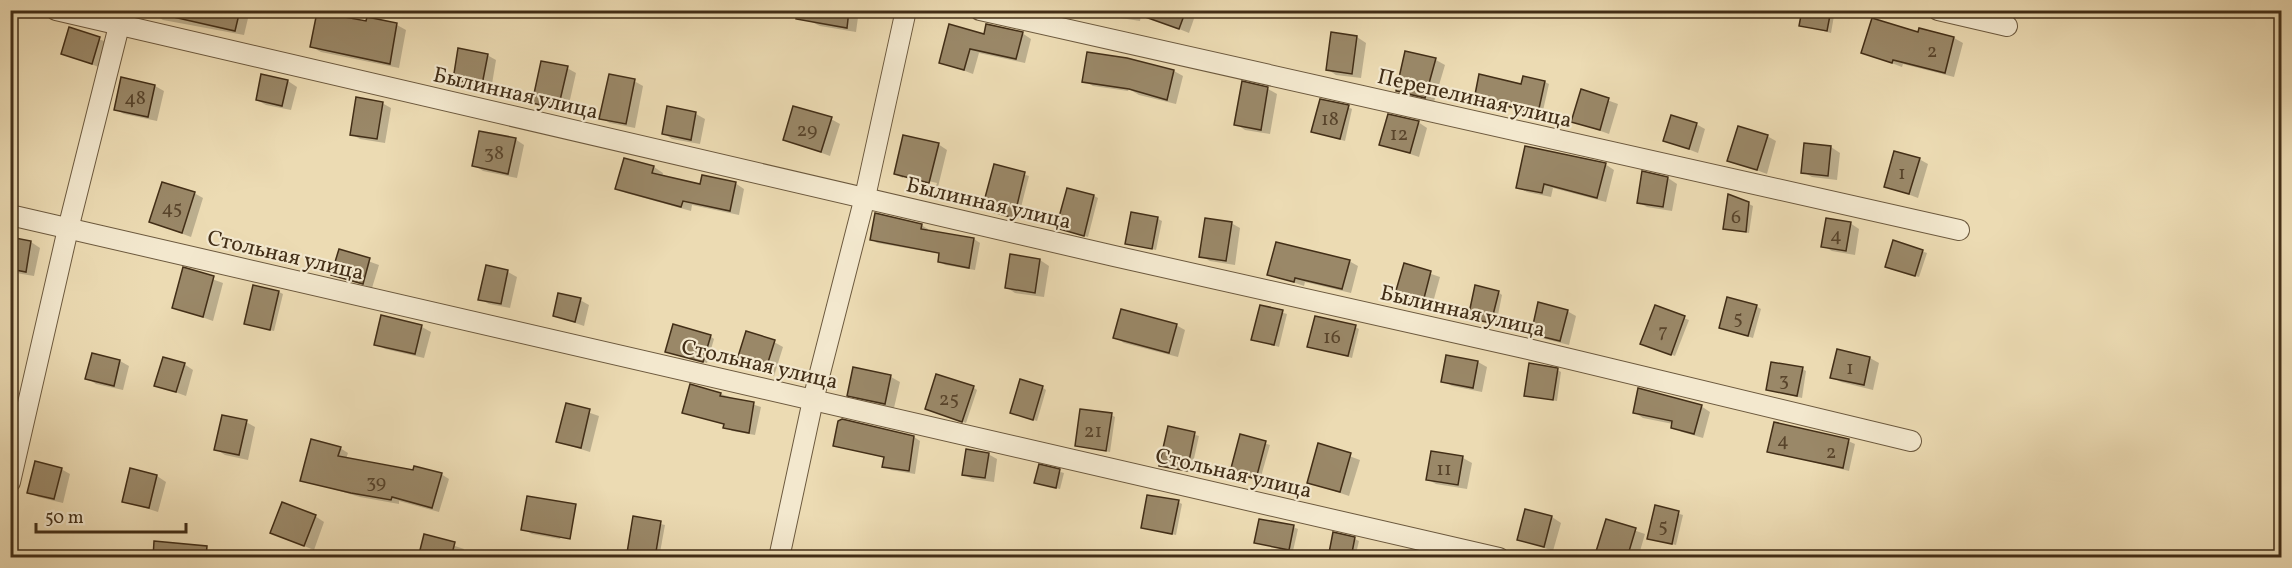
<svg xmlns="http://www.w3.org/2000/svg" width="2292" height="568" font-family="Vollkorn,serif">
<rect width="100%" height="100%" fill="#ecdbb3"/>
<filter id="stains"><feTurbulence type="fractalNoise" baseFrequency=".00333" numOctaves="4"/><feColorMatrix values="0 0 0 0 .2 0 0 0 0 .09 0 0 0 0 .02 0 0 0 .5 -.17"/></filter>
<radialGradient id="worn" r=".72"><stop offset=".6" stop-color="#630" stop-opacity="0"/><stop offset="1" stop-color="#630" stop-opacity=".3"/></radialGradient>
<g fill="#0003">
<path d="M154,10H250L244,35L163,20L153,14Z"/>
<path d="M782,10H859L856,32L820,26L810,21L811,16Z"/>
<path d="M1106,10H1142L1140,21L1114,17Z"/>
<path d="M1158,10H1197L1189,33L1155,19Z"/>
<path d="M1659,10H1682L1681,16Z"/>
<path d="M1803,10H1835L1831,33L1800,25Z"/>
<path d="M10,14L13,15L10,30Z"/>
<path d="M368,19L397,25L406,30L399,68L321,52L312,47L368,23Z"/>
<path d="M70,28L109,43L101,68L63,53Z"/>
<path d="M1022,33L1031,39L1025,63L979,53L973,74L941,62L985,36Z"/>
<path d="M1919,34L1954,38L1963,43L1954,77L1903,64L1902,67L1862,52Z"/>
<path d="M1357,37L1366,43L1361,78L1336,75L1327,69Z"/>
<path d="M1407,53L1436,60L1445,65L1434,102L1407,96L1398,91Z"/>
<path d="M487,55L496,60L491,90L464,85L455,79Z"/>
<path d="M567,68L576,73L567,113L543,107L534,102Z"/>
<path d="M1174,71L1183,76L1176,104L1139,95L1129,89L1128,91L1093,86L1084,81Z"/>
<path d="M122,79L155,86L164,91L157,121L124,114L115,109Z"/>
<path d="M288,81L297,87L291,110L266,105L257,100Z"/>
<path d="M634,81L643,86L635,128L610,123L601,118Z"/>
<path d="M1545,82L1549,84L1542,115L1501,106L1500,110L1477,104L1522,85Z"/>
<path d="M1243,83L1268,89L1277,94L1270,134L1245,130L1236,124Z"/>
<path d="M1582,91L1618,104L1609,134L1573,121Z"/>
<path d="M382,103L391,108L385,143L360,139L351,134Z"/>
<path d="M1348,107L1352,109L1345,141L1313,132Z"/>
<path d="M668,108L696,114L705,119L700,144L672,139L663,133Z"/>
<path d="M831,119L840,124L830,156L784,139Z"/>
<path d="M1418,122L1427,128L1419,157L1381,144Z"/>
<path d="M1696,124L1705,129L1698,153L1665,140Z"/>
<path d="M1767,136L1776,141L1767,174L1729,160Z"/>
<path d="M515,139L524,145L517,178L483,171L474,165Z"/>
<path d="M938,144L947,150L938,187L903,178L936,186L937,183L903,175V178L895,174Z"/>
<path d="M1831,147L1840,153L1837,180L1812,177L1803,172Z"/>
<path d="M625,159L654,167L663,173L662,177L701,186L735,183L744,189L739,215L692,205L691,211L626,193L617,188Z"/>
<path d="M1919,159L1928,164L1918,198L1886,186Z"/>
<path d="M1605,164L1614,170L1606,202L1553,188L1551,197L1527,192L1518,187Z"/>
<path d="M995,166L1029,176L1018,219L984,209Z"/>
<path d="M1668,178L1677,184L1672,211L1647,207L1638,202Z"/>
<path d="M194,193L203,198L191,237L151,222Z"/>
<path d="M1094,196L1098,198L1088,237L1058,228Z"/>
<path d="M1749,204L1753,206L1749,233L1724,228Z"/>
<path d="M1158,219L1162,221L1156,250L1127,243Z"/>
<path d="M1231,223L1240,228L1235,265L1210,261L1201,256Z"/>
<path d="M1850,223L1859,229L1855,255L1832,251L1823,246Z"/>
<path d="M921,225L928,229L927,231L974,239L980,243L975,270L945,265L939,261L941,254L877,243L871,239Z"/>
<path d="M10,239L31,242L40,248L34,276L10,272Z"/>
<path d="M1894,242L1927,253L1919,277L1891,268Z"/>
<path d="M340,251L379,265L372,288L333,274Z"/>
<path d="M1011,256L1040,260L1049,266L1044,297L1015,293L1006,287Z"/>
<path d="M1349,261L1358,266L1351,293L1305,282L1304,286L1269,274Z"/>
<path d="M1405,265L1440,277L1432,306L1397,293Z"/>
<path d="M487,267L508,272L517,277L510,308L489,304L480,299Z"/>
<path d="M184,269L223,283L213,321L173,307Z"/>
<path d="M279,292L283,294L274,331L250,325Z"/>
<path d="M1498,292L1502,295L1496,325L1469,318Z"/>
<path d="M580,300L589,305L584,326L555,316Z"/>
<path d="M1261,306L1287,314L1279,347L1253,339Z"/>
<path d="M1756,306L1761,309L1753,338L1721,328Z"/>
<path d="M1656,307L1689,320L1675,356L1646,345Z"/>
<path d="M1567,311L1576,316L1569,345L1541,338L1532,333Z"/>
<path d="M382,317L422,327L431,332L424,358L385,349L376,344Z"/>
<path d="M1176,325L1185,330L1178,357L1124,343L1115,337Z"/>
<path d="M1355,327L1359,329L1352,358L1309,346Z"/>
<path d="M710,336L714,339L707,363L671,353Z"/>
<path d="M774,342L783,347L774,376L738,362Z"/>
<path d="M93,355L120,361L129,366L123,390L96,384L87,378Z"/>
<path d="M1870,358L1879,363L1873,390L1841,382L1832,377Z"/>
<path d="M1478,362L1487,367L1482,392L1452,386L1443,381Z"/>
<path d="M184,364L193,370L186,396L156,385Z"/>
<path d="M1802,369L1806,371L1802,398L1768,390Z"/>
<path d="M1557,370L1561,372L1557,401L1526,395Z"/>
<path d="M891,377L900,382L894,408L858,400L849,395Z"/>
<path d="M973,387L977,390L966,423L926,409Z"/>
<path d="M1042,387L1046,390L1037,421L1012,413Z"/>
<path d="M721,394L761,407L755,435L732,431L725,425L684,412Z"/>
<path d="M567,405L599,416L590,452L558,442Z"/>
<path d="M1701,406L1710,412L1703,438L1682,432L1672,427L1673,424L1643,418L1634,412Z"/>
<path d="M1111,415L1115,417L1110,452L1077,446Z"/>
<path d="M246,422L255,427L248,460L225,455L216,449Z"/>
<path d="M1169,428L1199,436L1191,472L1161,465Z"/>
<path d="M1242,436L1270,445L1260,480L1236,473Z"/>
<path d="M914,437L920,441L915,474L891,470L884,466L885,458L834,445Z"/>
<path d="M1848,441L1855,444L1849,471L1769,451Z"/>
<path d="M1319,445L1360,460L1349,496L1308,482Z"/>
<path d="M340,448L348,453L346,459L441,474L449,479L439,512L399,501V504L360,497L302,480Z"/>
<path d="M988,454L997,459L994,482L972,479L963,474Z"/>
<path d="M1463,458L1472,463L1467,489L1436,484L1427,479Z"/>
<path d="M1040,466L1064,473L1060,489L1036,482Z"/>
<path d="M61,469L70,474L63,503L38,497L29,492Z"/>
<path d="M157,476L166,482L158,512L124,501Z"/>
<path d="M1178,502L1182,504L1176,535L1142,527Z"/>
<path d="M1656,507L1683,515L1676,545L1649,538Z"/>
<path d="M570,508L560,539L532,534L523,529Z"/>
<path d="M315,516L324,522L314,550L272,533Z"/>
<path d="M1552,517L1561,523L1553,551L1519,539Z"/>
<path d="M635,518L665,525L659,558L628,552Z"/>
<path d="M1607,521L1645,534L1638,558H1596Z"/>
<path d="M1293,527L1298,529L1293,551L1256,542Z"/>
<path d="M425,536L464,549L461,558H420Z"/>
<path d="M1355,539L1359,541L1355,558H1329Z"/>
<path d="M1712,551L1739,557L1740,558H1710Z"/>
<path d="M719,552L741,558H718Z"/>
</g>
<g fill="#9a8868" stroke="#422e17" stroke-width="1.5">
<path d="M174,10H240L235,31L173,17Z"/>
<path d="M797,10H849L847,28L796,19Z"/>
<path d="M1135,10H1186L1179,29L1134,13Z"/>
<path d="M1802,10H1831L1827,31L1799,26Z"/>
<path d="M317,12L366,21L367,17L397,23L390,64L310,47Z"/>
<path d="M1872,18L1918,32L1919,28L1954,37L1945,73L1893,60L1892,63L1861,53Z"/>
<path d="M949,24L984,34L986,24L1023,32L1016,59L970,49L964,70L939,63Z"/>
<path d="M69,27L100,37L92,64L61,54Z"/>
<path d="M1331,32L1357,36L1352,74L1326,70Z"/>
<path d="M458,48L488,54L482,85L453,80Z"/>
<path d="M1405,51L1436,58L1425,98L1396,91Z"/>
<path d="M1087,52L1127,58L1174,70L1167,100L1129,89L1082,82Z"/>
<path d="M541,61L568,66L558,109L532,103Z"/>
<path d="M261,74L288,80L282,106L256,100Z"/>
<path d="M609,74L635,79L626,124L599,119Z"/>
<path d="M1479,74L1521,84L1523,76L1545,81L1538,113L1497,104L1495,110L1473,105Z"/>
<path d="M121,77L155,85L148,117L114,110Z"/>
<path d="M1242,81L1268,87L1261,130L1234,125Z"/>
<path d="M1581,89L1609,98L1600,130L1571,122Z"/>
<path d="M356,97L383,102L377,139L350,135Z"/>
<path d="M1320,99L1349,105L1340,139L1311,132Z"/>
<path d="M667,106L696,112L691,140L662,134Z"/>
<path d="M793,106L832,117L821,152L783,140Z"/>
<path d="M1388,114L1419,121L1410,153L1379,145Z"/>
<path d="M1671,115L1697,123L1689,149L1663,141Z"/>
<path d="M1738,126L1768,135L1757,170L1727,161Z"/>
<path d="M479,131L516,138L508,174L472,166Z"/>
<path d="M903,135L939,143L929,183L894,174Z"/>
<path d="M1804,143L1831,146L1828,176L1801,173Z"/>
<path d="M1525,146L1606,163L1597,198L1544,184L1542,193L1516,188Z"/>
<path d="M1894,151L1920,158L1909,194L1884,187Z"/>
<path d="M624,158L654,166L652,173L700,184L702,175L736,182L730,211L683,201L681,207L615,189Z"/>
<path d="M994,164L1025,172L1014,218L982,209Z"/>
<path d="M1642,171L1668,177L1663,207L1637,203Z"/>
<path d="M162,182L195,192L182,233L149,222Z"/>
<path d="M1067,188L1094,195L1084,236L1056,228Z"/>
<path d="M1728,194L1749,202L1746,232L1723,229Z"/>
<path d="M1131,212L1158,217L1152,249L1125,244Z"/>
<path d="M875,213L922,224L921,229L974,238L969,268L938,262L939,253L870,240Z"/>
<path d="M1205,218L1232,222L1226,261L1199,257Z"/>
<path d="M1826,218L1851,222L1846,251L1821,247Z"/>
<path d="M10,237L31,241L26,272L10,269Z"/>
<path d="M1893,240L1923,250L1915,276L1885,267Z"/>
<path d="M1276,242L1350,260L1342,289L1295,278L1294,282L1267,275Z"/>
<path d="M339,249L370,258L363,284L331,275Z"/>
<path d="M1010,254L1040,259L1035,293L1005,288Z"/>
<path d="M1404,263L1431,271L1423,302L1395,294Z"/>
<path d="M486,265L508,270L501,304L478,300Z"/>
<path d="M183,267L214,276L203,317L172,308Z"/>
<path d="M253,285L279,291L270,330L244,324Z"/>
<path d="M1475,285L1499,291L1491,323L1468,318Z"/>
<path d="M558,293L581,298L575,322L553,316Z"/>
<path d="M1727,297L1757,305L1748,336L1719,328Z"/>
<path d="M1538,302L1568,310L1560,341L1531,334Z"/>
<path d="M1260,305L1283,310L1274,345L1251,340Z"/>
<path d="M1655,305L1685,316L1671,355L1640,344Z"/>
<path d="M1121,309L1177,324L1169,353L1113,338Z"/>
<path d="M381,315L422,325L415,354L374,345Z"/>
<path d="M1315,316L1356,325L1348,356L1307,347Z"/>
<path d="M673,324L711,335L703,362L665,352Z"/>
<path d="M746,331L775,340L765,372L736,363Z"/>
<path d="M1837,349L1870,357L1864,385L1830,378Z"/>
<path d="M92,353L120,360L114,386L85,379Z"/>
<path d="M1446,355L1478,361L1473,388L1441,382Z"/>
<path d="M163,357L185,363L176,392L154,386Z"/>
<path d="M1771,362L1803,367L1797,396L1766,390Z"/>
<path d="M1529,363L1558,368L1553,400L1524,396Z"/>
<path d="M853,367L891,375L885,404L847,396Z"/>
<path d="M936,374L974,386L962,422L925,409Z"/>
<path d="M1020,379L1043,386L1033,420L1010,413Z"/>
<path d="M690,384L721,393L720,396L754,402L749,433L723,428L724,424L682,413Z"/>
<path d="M1638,388L1702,405L1694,434L1671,428L1672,421L1633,413Z"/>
<path d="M566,403L590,409L581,448L556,442Z"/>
<path d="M1080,409L1112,413L1106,451L1075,446Z"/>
<path d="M222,415L247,420L239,455L214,450Z"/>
<path d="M842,419L914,436L909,471L882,467L884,457L833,446L838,421Z"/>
<path d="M1774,422L1849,439L1843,468L1767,452Z"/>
<path d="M1168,426L1195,432L1187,471L1159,466Z"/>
<path d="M1240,434L1266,441L1256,479L1230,472Z"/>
<path d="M311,439L341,447L338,456L413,470L414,466L442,473L432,508L392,497L391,500L351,493L300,481Z"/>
<path d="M1318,443L1351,453L1340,492L1307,483Z"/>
<path d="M966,449L989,453L985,478L962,475Z"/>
<path d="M1431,451L1463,456L1458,485L1426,480Z"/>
<path d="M35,461L62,468L54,499L27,493Z"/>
<path d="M1039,464L1060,469L1056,488L1034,483Z"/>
<path d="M130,468L157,475L149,508L122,502Z"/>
<path d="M1147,495L1179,500L1172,534L1141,528Z"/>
<path d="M527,496L576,504L570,539L521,530Z"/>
<path d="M282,502L316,515L304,546L270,533Z"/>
<path d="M1655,505L1679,511L1672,544L1647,539Z"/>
<path d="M1525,509L1552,516L1544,547L1517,540Z"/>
<path d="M633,516L661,521L655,558L627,553Z"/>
<path d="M1259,519L1294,525L1289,550L1254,543Z"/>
<path d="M1606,519L1636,528L1627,558H1594Z"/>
<path d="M1333,532L1355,537L1351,558H1328Z"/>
<path d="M424,534L455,542L451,558H418Z"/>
<path d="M154,541L207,546L206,558H153Z"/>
</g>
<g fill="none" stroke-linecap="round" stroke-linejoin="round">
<g stroke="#6c593e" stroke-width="22">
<g id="street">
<path d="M56,10L1114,256L1524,348L1911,441"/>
<path d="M980,10L1959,230"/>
<path d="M1938,10L2007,26"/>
<path d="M10,215L1499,558"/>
<path d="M10,482L68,229L123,10"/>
<path d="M779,558L813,400L865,197L906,10"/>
</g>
</g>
<use href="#street" stroke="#f3e8ce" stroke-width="20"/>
</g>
<g text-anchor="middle" stroke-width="4.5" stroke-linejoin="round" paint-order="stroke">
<g font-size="20" fill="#58442b">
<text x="1932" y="57">2</text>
<text x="135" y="104">48</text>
<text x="1330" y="125">18</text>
<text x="807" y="136">29</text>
<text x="1399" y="140">12</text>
<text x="494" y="159">38</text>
<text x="1902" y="179">1</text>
<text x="172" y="214">45</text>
<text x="1736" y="223">6</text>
<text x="1836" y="241">4</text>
<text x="1738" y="324">5</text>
<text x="1663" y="337">7</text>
<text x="1332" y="343">16</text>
<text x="1850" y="374">1</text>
<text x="1784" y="386">3</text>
<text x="949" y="405">25</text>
<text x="1093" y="437">21</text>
<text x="1783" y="446">4</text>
<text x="1831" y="458">2</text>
<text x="1444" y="475">11</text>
<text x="376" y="488">39</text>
<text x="1663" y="532">5</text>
</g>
<g font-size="22" fill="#422e17" stroke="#f3e8ce">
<text transform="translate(516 92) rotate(13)" y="8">Былинная улица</text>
<text transform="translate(1475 97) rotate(13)" y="8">Перепелиная улица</text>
<text transform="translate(989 202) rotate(13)" y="8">Былинная улица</text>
<text transform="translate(286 254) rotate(13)" y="8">Стольная улица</text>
<text transform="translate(1463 310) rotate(13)" y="8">Былинная улица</text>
<text transform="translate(760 363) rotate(13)" y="8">Стольная улица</text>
<text transform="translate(1234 472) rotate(13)" y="8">Стольная улица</text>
</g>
</g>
<rect width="2292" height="568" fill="none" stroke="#ecdbb3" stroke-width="36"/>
<rect x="12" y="12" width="2268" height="544" fill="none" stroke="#422e17" stroke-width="3"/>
<rect x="18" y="18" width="2256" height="532" fill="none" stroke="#422e17" stroke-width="1.5"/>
<path d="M36 523v9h150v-9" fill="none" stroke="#422e17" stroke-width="3"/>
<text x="45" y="523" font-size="18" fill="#422e17" stroke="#f3e8ce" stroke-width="4.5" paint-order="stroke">50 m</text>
<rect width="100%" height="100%" filter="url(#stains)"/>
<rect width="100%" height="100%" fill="url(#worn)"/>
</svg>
